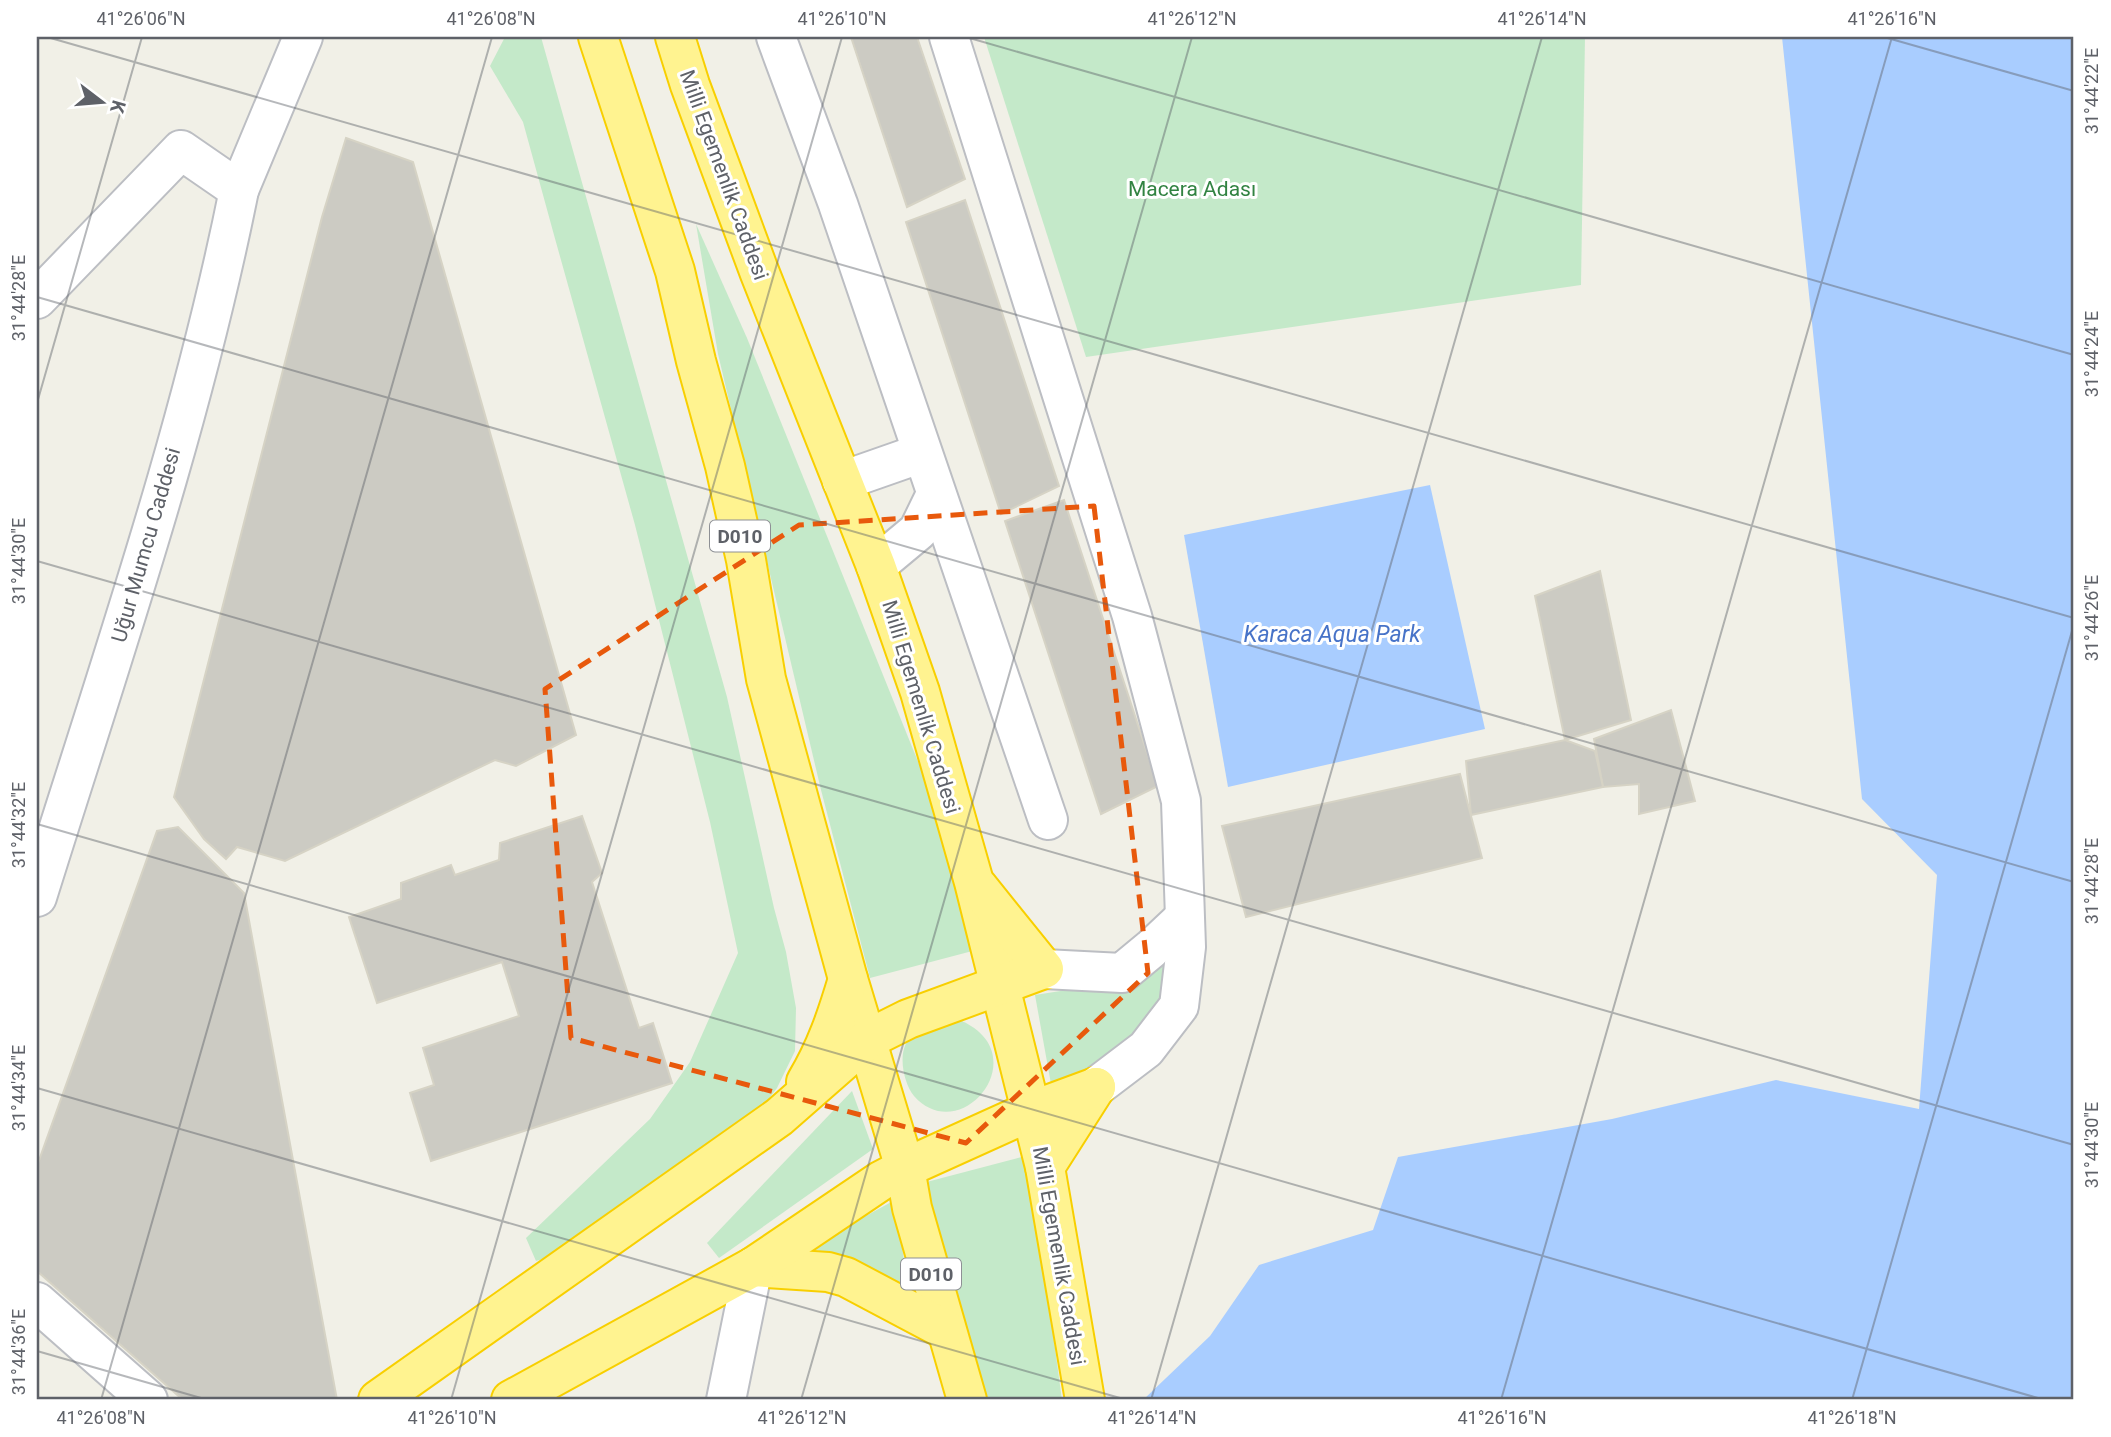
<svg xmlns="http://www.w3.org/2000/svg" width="2111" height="1437" font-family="Roboto,sans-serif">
<rect width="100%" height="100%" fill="#f1f0e7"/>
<g fill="#c4e9c9">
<path d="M505,37H541L727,697L774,908L786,952L796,1008L795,1051L777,1088L755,1117L564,1253L536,1261L526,1238L650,1119L690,1062L738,953L710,822L635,525L554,235L523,122L490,66Z"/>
<path d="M984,37H1585L1581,285L1086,357Z"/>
<path d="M696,224L747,338L923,774L980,949L870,978L821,790L718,354Z"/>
<path d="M1175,951L1169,995L1137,1035L1098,1064L1051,1084L1035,995L1086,987Z"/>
<path d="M957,1019C1040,1051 962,1150 914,1096C902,1081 895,1044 916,1033C929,1027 944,1024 957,1019Z"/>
<path d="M852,1091L873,1149L719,1258L707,1243Z"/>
<path d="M1029,1155L1062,1400H988L919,1184Z"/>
<path d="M895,1200L904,1260L907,1298L874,1271L809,1247Z"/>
</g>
<g fill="#a9cdff">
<path d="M1782,37H2074V1400H1143L1210,1336L1259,1265L1373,1230L1398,1157L1612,1119L1776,1080L1919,1109L1937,875L1862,799Z"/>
<path d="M1430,485L1485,729L1228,787L1184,535Z"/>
</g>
<g fill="#cccbc3" stroke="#d6d3c5" stroke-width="2">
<path d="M851,37H917L965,179L907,207Z"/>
<path d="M346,138L413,162L576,735L516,766L495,760L285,861L237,847L226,859L204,839L174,797L322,217Z"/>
<path d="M965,200L1059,486L1001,514L906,222Z"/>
<path d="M1064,500L1158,786L1101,814L1005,521Z"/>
<path d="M1600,571L1631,720L1565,740L1535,596Z"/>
<path d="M1671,710L1695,801L1639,814V784L1603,787L1594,739Z"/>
<path d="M1565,740L1595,751L1603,787L1471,815L1466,761Z"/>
<path d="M1460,774L1482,858L1246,917L1222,826Z"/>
<path d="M582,816L602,873L592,882L639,1028L653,1023L672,1083L431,1161L410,1093L434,1085L423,1048L519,1016L502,962L377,1003L349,917L401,899V883L451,865L455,875L499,860L500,843Z"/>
<path d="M178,827L244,893L337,1400H183L37,1271V1166L157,831Z"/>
</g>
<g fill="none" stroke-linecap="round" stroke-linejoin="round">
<g stroke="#bcbec3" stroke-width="42">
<g id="minor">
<path d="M776,37L838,204L1048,820"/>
<path d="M949,37L1132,616L1181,801L1186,947L1179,1006L1146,1049L1096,1087"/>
<path d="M37,299L181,150L239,190L303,37"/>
<path d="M842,481L922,453"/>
<path d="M876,566L918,531L936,494"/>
<path d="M37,897C110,663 191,430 239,190"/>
<path d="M1044,969L1122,973L1151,949L1184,918"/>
<path d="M37,1302L148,1400"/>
<path d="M726,1400L753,1267"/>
</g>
</g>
<g stroke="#f8cf00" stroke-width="42">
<g id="highway">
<path d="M598,37L675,271L696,361L725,466L746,560L766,679L848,979L905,1168L912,1208L967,1400"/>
<path d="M675,37L690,85L759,271L876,566L920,692L974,882L1045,1167L1085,1400"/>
<path d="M806,1082C826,1049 837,1016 848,979"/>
<path d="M1045,1167L1096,1087"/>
<path d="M753,1267L828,1272L846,1277L946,1330"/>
<path d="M378,1400L779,1117L868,1039L908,1019L1044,969L978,887"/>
<path d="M511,1400L753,1267L882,1180L905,1168L1031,1111L1096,1087"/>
</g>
</g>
<use href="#minor" stroke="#fff" stroke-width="38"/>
<use href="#highway" stroke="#fff390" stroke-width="38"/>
</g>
<path fill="none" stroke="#e8590c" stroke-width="5" stroke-dasharray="14 9" stroke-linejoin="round" d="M1094,506L1148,973L966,1143L571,1038L545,689L799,525Z"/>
<path fill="none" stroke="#5e6168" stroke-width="2" stroke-opacity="0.45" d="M47,37L2074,618M966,37L2074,355M1884,37L2074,91M37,297L2074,882M37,403L142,37M37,561L2074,1145M37,824L2045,1400M37,1088L1127,1400M37,1351L208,1400M101,1400L492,37M451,1400L842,37M801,1400L1192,37M1151,1400L1542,37M1501,1400L1892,37M1852,1400L2074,624"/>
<g text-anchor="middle" stroke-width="6" stroke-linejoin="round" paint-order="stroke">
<g fill="#fff" stroke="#8e9095" stroke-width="2">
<rect x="710" y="520.5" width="60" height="31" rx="5"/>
<rect x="901" y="1258.5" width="60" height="31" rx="5"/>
</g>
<g font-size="19" font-weight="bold" fill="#5e6168">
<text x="740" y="543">D010</text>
<text x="931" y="1281">D010</text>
</g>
<g font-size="21" fill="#5e6168" stroke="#fff">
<text transform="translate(724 175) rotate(70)" y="7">Milli Egemenlik Caddesi</text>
<text transform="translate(146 545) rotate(-74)" y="7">Uğur Mumcu Caddesi</text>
<text transform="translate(921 707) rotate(73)" y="7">Milli Egemenlik Caddesi</text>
<text transform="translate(1059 1256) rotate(80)" y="7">Milli Egemenlik Caddesi</text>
</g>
<g font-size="21" fill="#328342" stroke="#fff">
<text x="1192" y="196">Macera Adası</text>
</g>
<g font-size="23" font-style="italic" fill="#4773c8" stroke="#fff">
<text x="1332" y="642">Karaca Aqua Park</text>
</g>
</g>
<rect width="2111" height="1437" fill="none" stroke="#ffffff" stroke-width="77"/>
<g transform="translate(102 102) rotate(106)" stroke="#ffffff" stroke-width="5" paint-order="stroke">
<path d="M0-5L12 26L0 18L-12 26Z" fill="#5e6168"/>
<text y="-10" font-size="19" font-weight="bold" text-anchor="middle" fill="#5e6168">K</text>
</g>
<rect x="38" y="38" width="2034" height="1360" fill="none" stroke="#5e6168" stroke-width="2.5"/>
<g font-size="18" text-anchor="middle" fill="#5e6168">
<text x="141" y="25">41°26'06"N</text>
<text x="491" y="25">41°26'08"N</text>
<text x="842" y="25">41°26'10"N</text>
<text x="1192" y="25">41°26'12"N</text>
<text x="1542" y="25">41°26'14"N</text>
<text x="1892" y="25">41°26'16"N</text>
<text transform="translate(2092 91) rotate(-90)" y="6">31°44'22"E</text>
<text transform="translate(19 298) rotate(-90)" y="6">31°44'28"E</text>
<text transform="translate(2092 354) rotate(-90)" y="6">31°44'24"E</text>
<text transform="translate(19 561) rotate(-90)" y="6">31°44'30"E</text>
<text transform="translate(2092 618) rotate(-90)" y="6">31°44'26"E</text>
<text transform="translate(19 825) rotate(-90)" y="6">31°44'32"E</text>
<text transform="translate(2092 881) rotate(-90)" y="6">31°44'28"E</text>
<text transform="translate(19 1088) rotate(-90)" y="6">31°44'34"E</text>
<text transform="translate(2092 1145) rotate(-90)" y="6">31°44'30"E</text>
<text transform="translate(19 1352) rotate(-90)" y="6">31°44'36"E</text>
<text x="101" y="1424">41°26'08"N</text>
<text x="452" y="1424">41°26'10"N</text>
<text x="802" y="1424">41°26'12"N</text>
<text x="1152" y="1424">41°26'14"N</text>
<text x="1502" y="1424">41°26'16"N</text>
<text x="1852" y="1424">41°26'18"N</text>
</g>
</svg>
